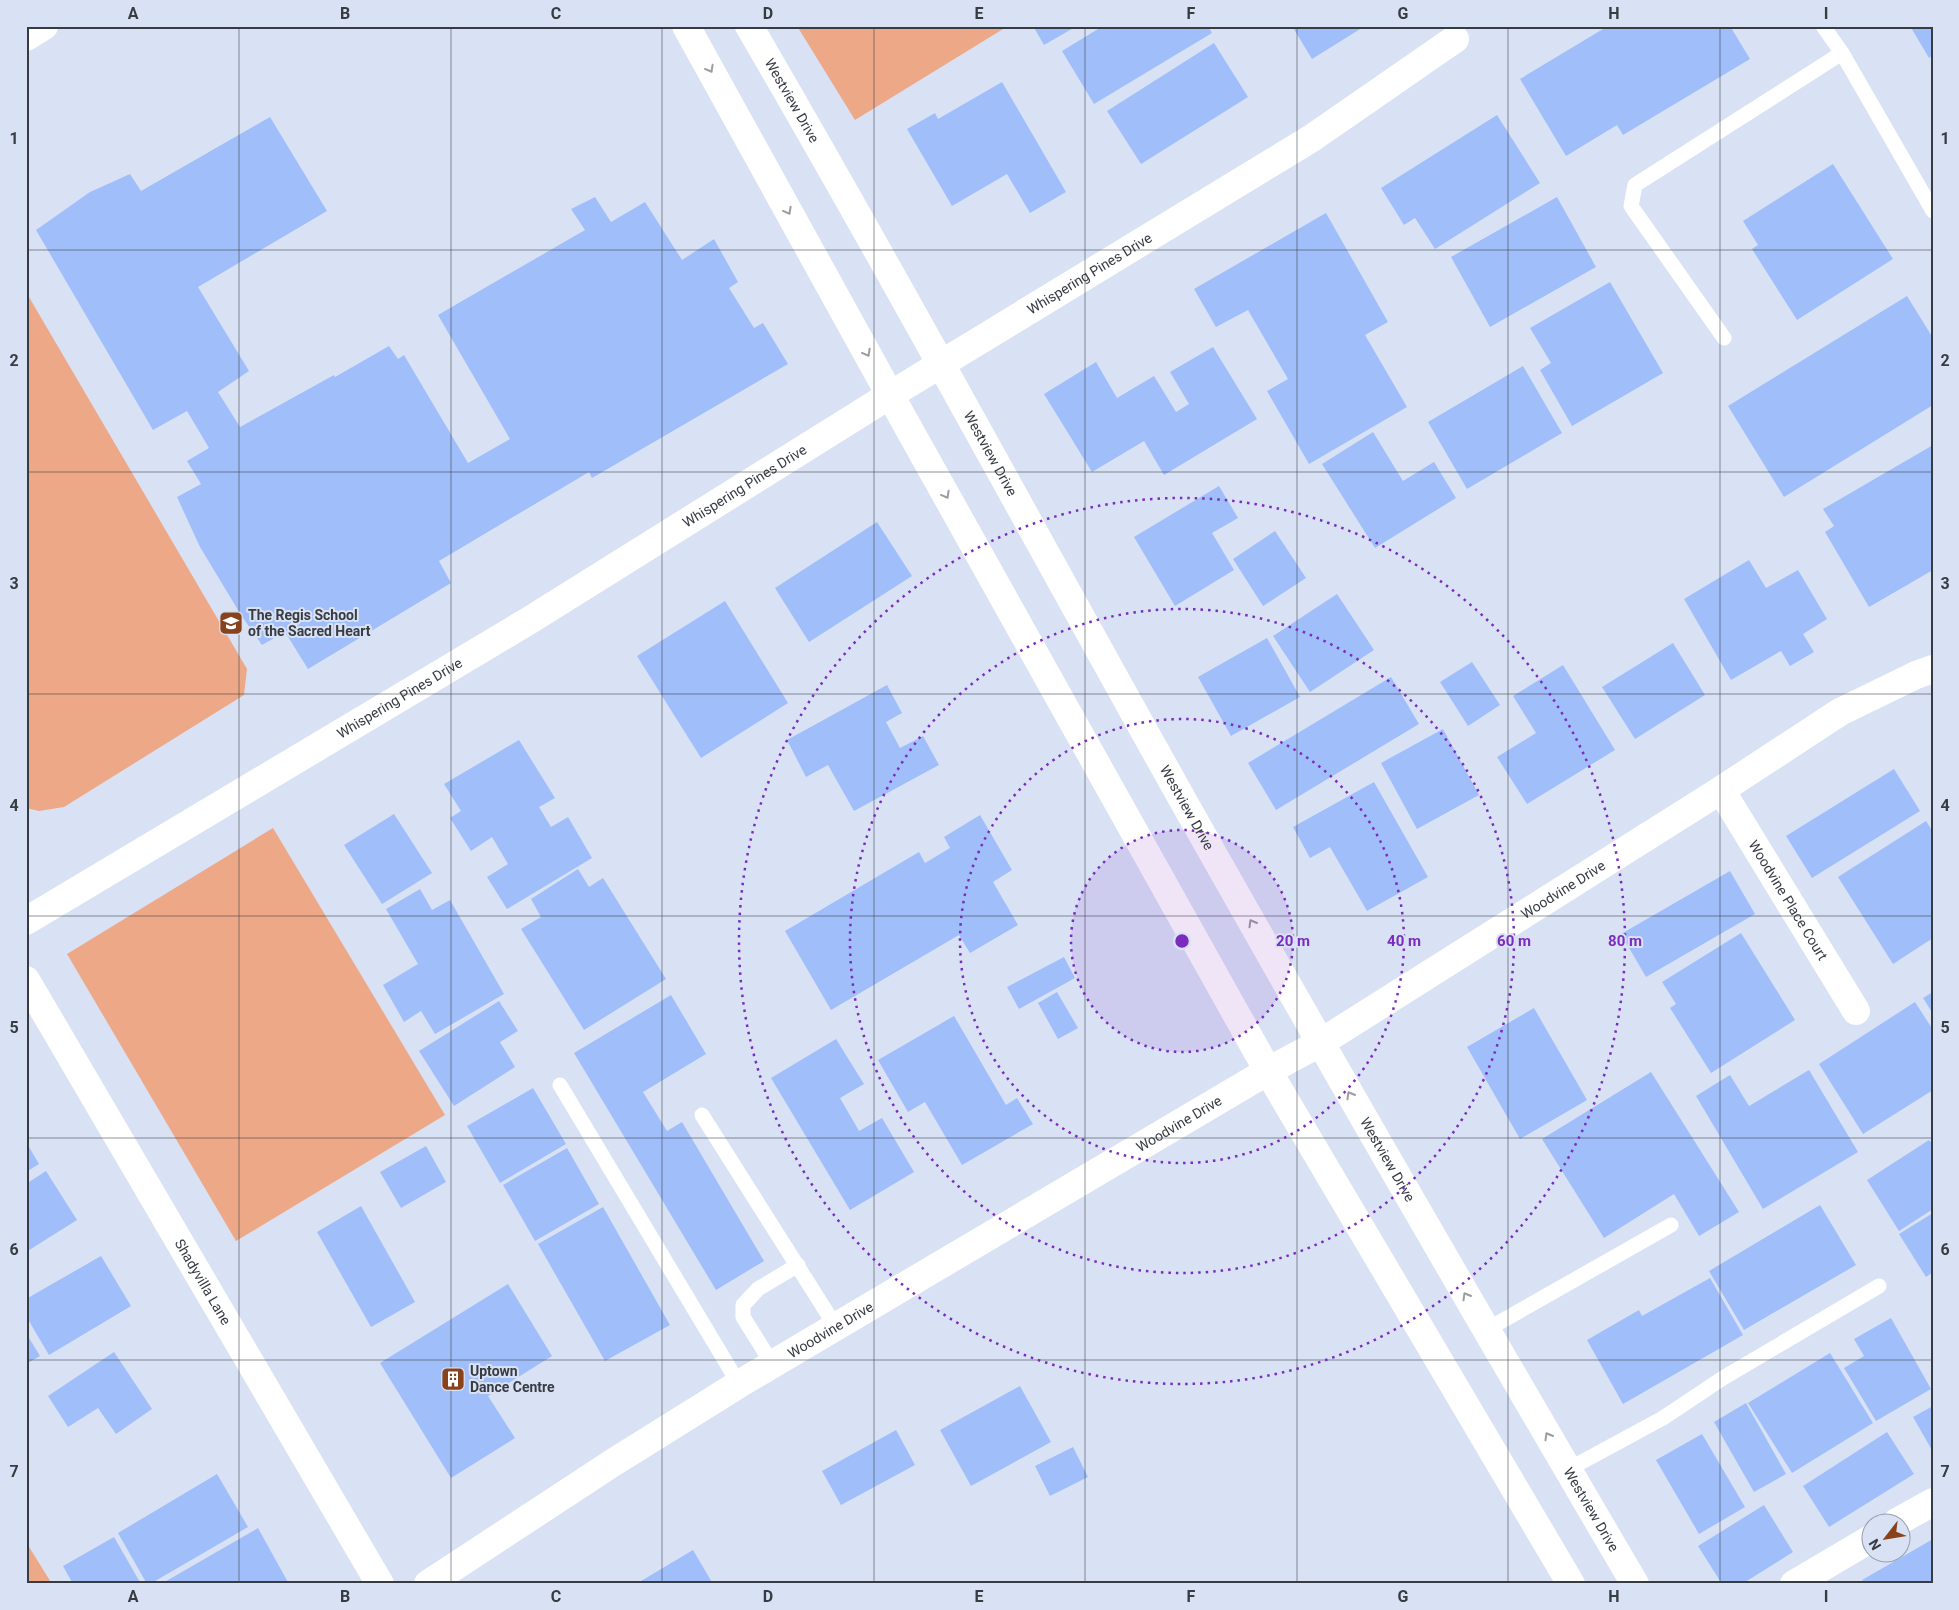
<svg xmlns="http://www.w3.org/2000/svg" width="1959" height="1610" font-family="Roboto,sans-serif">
<rect width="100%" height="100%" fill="#d9e2f5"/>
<g fill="#eca887">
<path d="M797,26H1008L855,120Z"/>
<path d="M26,292L247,669L244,695L64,807L39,811L26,808Z"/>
<path d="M273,828L445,1115L236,1241L67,954Z"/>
<path d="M26,1542L52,1584H26Z"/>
</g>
<g fill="#a0befa">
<path d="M1033,26H1077L1044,45Z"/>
<path d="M1103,26H1208L1212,33L1094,104L1062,51Z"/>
<path d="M1292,26H1365L1312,59Z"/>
<path d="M1608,26H1730L1750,59L1623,135L1617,125L1566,156L1520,79Z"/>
<path d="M1910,26H1933V55L1929,58Z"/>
<path d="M1214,43L1248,97L1141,164L1107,111Z"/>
<path d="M1002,82L1066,192L1030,213L1007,174L952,206L907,129L935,113L938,119Z"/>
<path d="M1497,115L1540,183L1435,249L1415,218L1404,225L1381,188Z"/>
<path d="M270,117L327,211L198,287L249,371L218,392L240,427L334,375L335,377L389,346L398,359L404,355L468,463L510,439L438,315L585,230L571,209L595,197L611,222L645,202L682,260L714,239L738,282L729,288L754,328L763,323L788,364L592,478L589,472L439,561L451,583L308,669L285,632L262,645L241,615L200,547L177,497L201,484L187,461L209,448L187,411L153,430L36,230L90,192L130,174L141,191Z"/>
<path d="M1833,164L1893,259L1797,320L1752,249L1758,245L1743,221Z"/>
<path d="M1557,197L1596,267L1490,327L1451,257Z"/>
<path d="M1326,213L1388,322L1365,335L1407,407L1309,464L1267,391L1288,379L1248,310L1216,327L1194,289Z"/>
<path d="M1610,282L1663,373L1572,426L1540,370L1551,363L1530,328Z"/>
<path d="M1907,296L1933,338V405L1784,497L1728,406Z"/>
<path d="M1213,347L1257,419L1164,475L1144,441L1092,472L1044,394L1096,362L1117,398L1154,376L1176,412L1189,404L1170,372Z"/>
<path d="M1523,366L1562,433L1467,489L1428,422Z"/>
<path d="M1373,432L1403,481L1434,462L1456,498L1375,548L1322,464Z"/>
<path d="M1933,445V570L1869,607L1825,532L1834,526L1823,509Z"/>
<path d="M1219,486L1238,518L1212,533L1234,570L1175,606L1134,537Z"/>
<path d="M877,522L912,576L809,642L775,588Z"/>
<path d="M1275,531L1306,578L1263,606L1233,559Z"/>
<path d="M1749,560L1766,588L1798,570L1827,619L1803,634L1814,652L1790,666L1781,651L1731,680L1684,599Z"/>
<path d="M1337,594L1374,650L1310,692L1273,636Z"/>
<path d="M725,601L788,703L701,758L637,656Z"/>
<path d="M1267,638L1300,697L1231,736L1198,677Z"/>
<path d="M1673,643L1705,695L1635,739L1602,687Z"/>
<path d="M1472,662L1500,705L1468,726L1440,682Z"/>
<path d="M1563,665L1615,750L1527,804L1497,757L1536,733L1513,696Z"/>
<path d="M1391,677L1419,724L1276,810L1248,763Z"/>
<path d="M887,685L902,713L886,722L900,748L923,736L939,765L854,811L828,765L806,777L787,740Z"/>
<path d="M1443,729L1479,795L1417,829L1381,763Z"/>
<path d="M519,740L555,798L539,807L551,827L568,817L592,858L507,909L487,877L508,864L492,837L471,851L450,818L461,811L444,784Z"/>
<path d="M1894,769L1920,811L1812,878L1786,836Z"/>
<path d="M1374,782L1428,877L1367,911L1330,847L1310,858L1293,827Z"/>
<path d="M394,814L432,873L382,904L344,845Z"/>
<path d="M980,815L1012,870L993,882L1018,925L970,953L959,935L831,1010L785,931L919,852L925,863L950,848L944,837Z"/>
<path d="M1926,821L1933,832V938L1893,964L1838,877Z"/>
<path d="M578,869L589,887L603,878L666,979L584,1030L521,929L541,917L531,899Z"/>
<path d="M1730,871L1755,914L1646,977L1621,934Z"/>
<path d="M420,889L432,910L450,900L504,994L435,1034L421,1011L404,1022L383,985L418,964L386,909Z"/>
<path d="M1741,933L1795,1020L1711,1073L1670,1008L1676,1004L1662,982Z"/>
<path d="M1064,957L1075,978L1019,1009L1007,987Z"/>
<path d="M1057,992L1078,1028L1058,1039L1038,1003Z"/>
<path d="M1933,992V1014L1923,998Z"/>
<path d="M671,995L706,1054L643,1092L667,1131L682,1122L764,1261L716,1290L574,1053Z"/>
<path d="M499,1001L518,1031L500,1042L515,1067L454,1106L419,1051Z"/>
<path d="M1915,1002L1933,1030V1090L1863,1134L1819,1064Z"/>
<path d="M1534,1008L1587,1100L1520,1139L1467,1047Z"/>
<path d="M954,1016L1006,1105L1017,1098L1033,1124L962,1165L925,1102L908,1112L878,1060Z"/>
<path d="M836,1039L864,1084L840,1098L859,1131L882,1118L914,1172L850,1210L771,1078Z"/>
<path d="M1809,1070L1858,1152L1763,1209L1696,1096L1730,1075L1749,1106Z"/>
<path d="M1651,1072L1739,1212L1699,1236L1674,1194L1604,1238L1542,1139Z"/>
<path d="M533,1088L566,1144L500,1183L467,1126Z"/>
<path d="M1929,1140L1933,1145V1209L1899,1231L1867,1180Z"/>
<path d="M26,1142L39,1164L26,1172Z"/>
<path d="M426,1146L446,1182L401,1208L380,1172Z"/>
<path d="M567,1148L599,1204L535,1241L503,1185Z"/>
<path d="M46,1171L77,1220L26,1252V1184Z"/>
<path d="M1820,1205L1856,1265L1744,1330L1709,1271Z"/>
<path d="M361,1206L415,1302L371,1327L317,1232Z"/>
<path d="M603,1207L670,1325L605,1361L538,1244Z"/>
<path d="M1933,1213V1272L1926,1277L1899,1234Z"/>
<path d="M101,1256L131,1306L49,1355L26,1316V1299Z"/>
<path d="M1710,1278L1743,1335L1623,1404L1587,1340L1639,1310L1642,1316Z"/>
<path d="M508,1284L552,1356L488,1396L515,1438L451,1478L380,1363Z"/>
<path d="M1891,1318L1931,1389L1876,1421L1844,1368L1864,1356L1854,1339Z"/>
<path d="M26,1333L40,1356L26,1364Z"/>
<path d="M114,1352L152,1409L116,1434L98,1408L68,1427L48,1396Z"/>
<path d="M1830,1353L1873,1423L1792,1473L1748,1403Z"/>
<path d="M1020,1386L1051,1442L971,1486L940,1430Z"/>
<path d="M1746,1403L1786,1474L1754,1492L1714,1422Z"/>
<path d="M1933,1406V1452L1913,1417Z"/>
<path d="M896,1430L915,1465L841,1505L822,1471Z"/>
<path d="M1887,1432L1914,1474L1829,1527L1803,1486Z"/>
<path d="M1702,1434L1745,1507L1699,1534L1656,1460Z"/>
<path d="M1073,1447L1088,1477L1050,1496L1035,1466Z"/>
<path d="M217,1474L248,1527L150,1584H147L118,1533Z"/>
<path d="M1764,1505L1793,1552L1742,1584H1722L1698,1546Z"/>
<path d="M258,1528L289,1584H161Z"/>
<path d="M114,1537L141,1584H73L63,1566Z"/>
<path d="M1933,1539V1584H1865L1862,1580Z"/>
<path d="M693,1550L713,1584H636Z"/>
</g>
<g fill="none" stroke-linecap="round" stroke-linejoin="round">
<g stroke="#fff" stroke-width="15">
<path d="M1823,26L1842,53L1933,211"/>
<path d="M1724,338L1631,206L1635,185L1842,53"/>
<path d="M560,1085L739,1384"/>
<path d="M702,1115L836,1327"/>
<path d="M1486,1330L1671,1225"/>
<path d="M773,1365L743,1317V1305L758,1289L798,1265"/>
<path d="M1567,1470L1663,1418L1723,1378L1879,1286"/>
</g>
<g stroke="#fff" stroke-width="28">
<path id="s1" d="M1721,790L1856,1011"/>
<path id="s2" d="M26,921L530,620L890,395L1312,138L1455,39"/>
<path id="s3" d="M26,980L380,1584"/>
<path d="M1897,1522L1933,1502"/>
<path id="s4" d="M428,1584L614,1462L739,1384L1268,1071L1320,1043L1721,790L1840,712L1916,675L1933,669"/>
<path d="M1794,1584L1872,1538"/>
</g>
<g stroke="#fff" stroke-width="28">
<path d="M686,26L890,395L1268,1071L1571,1584"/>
<path id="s5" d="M749,26C896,278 1034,534 1176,788C1326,1055 1480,1320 1635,1584"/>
<path d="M26,37L44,26"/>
</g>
</g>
<defs><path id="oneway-chevron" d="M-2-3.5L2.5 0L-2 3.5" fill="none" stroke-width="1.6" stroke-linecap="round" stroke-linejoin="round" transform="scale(1.25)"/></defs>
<g stroke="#9b9da0">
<use href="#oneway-chevron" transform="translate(710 69) rotate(61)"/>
<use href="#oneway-chevron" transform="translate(788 211) rotate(61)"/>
<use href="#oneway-chevron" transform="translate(867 353) rotate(61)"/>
<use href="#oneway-chevron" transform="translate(946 495) rotate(61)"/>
<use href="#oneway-chevron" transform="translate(1252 923) rotate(-120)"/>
<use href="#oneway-chevron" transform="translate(1350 1095) rotate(-120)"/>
<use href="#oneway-chevron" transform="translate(1466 1296) rotate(-120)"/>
<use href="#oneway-chevron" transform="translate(1548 1436) rotate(-120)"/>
</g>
<path fill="none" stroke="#373b42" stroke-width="1" stroke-opacity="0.55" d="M239,26V1584M451,26V1584M662,26V1584M874,26V1584M1085,26V1584M1297,26V1584M1508,26V1584M1720,26V1584M26,250H1933M26,472H1933M26,694H1933M26,916H1933M26,1138H1933M26,1360H1933"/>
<circle cx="1182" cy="941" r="111" fill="#7b2cbf" fill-opacity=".12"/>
<g fill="none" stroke="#7b2cbf" stroke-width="2.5" stroke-dasharray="2.5 5">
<circle cx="1182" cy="941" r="111"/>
<circle cx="1182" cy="941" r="222"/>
<circle cx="1182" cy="941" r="332"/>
<circle cx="1182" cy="941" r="443"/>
</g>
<defs>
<g id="school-square" transform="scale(1.25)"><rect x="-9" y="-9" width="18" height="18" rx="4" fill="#88421c" stroke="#d9e2f5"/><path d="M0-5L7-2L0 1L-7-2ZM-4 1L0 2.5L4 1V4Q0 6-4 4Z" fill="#fff"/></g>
<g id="building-square" transform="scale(1.25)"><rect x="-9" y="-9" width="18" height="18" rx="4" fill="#88421c" stroke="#d9e2f5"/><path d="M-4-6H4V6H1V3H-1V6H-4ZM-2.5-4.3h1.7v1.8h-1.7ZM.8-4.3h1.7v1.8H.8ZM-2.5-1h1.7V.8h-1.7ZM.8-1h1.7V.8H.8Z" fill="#fff"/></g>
</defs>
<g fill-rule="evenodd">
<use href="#school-square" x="231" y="623"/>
<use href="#building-square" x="453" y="1379"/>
</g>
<g text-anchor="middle" stroke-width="4" stroke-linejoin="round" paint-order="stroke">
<g font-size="14" fill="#373b42" stroke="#d9e2f5">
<text dy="5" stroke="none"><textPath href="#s5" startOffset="86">Westview Drive</textPath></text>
<text dy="5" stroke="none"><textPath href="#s2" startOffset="1245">Whispering Pines Drive</textPath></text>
<text dy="5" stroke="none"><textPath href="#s5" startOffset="491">Westview Drive</textPath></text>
<text dy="5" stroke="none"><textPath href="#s2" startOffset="840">Whispering Pines Drive</textPath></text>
<text dy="5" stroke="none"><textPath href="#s2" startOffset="435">Whispering Pines Drive</textPath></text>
<text dy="5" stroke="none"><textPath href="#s5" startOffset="896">Westview Drive</textPath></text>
<text dy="5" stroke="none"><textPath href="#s4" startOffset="1331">Woodvine Drive</textPath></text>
<text dy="5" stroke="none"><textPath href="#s1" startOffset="129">Woodvine Place Court</textPath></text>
<text dy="5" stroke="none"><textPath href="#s4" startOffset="881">Woodvine Drive</textPath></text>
<text dy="5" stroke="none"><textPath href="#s5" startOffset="1301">Westview Drive</textPath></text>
<text dy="5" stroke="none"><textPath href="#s3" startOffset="350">Shadyvilla Lane</textPath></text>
<text dy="5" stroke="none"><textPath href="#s4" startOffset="476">Woodvine Drive</textPath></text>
<text dy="5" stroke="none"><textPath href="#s5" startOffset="1706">Westview Drive</textPath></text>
</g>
<g font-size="14" font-weight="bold" fill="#373b42" stroke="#d9e2f5" text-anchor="start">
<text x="248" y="620">The Regis School<tspan x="248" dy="16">of the Sacred Heart</tspan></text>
<text x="470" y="1376">Uptown<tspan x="470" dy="16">Dance Centre</tspan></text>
</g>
</g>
<circle cx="1182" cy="941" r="8" fill="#7b2cbf" stroke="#d9e2f5" stroke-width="2.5"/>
<g font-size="15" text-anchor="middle" font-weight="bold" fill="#7b2cbf" stroke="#d9e2f5" stroke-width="4" stroke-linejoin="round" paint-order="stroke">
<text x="1293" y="946">20 m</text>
<text x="1404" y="946">40 m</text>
<text x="1514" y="946">60 m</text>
<text x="1625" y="946">80 m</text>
</g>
<rect width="1959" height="1610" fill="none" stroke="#d9e2f5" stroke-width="55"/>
<g transform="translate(1886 1538) rotate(239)"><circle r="24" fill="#d9e2f5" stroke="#989fad"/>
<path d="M0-4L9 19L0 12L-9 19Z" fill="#88421c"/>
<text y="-8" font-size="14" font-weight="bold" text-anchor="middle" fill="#373b42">N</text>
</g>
<rect x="28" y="28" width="1904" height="1554" fill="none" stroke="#373b42" stroke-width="2"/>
<g font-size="16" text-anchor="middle" font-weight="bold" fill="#373b42">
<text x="133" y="19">A</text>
<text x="345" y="19">B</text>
<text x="556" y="19">C</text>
<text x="768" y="19">D</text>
<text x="979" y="19">E</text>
<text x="1191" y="19">F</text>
<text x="1403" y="19">G</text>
<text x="1614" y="19">H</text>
<text x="1826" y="19">I</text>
<text x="14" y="144">1</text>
<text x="1945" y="144">1</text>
<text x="14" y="366">2</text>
<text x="1945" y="366">2</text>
<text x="14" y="589">3</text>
<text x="1945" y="589">3</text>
<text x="14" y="811">4</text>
<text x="1945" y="811">4</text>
<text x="14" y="1033">5</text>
<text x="1945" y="1033">5</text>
<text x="14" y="1255">6</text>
<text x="1945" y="1255">6</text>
<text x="14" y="1477">7</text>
<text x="1945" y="1477">7</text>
<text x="133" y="1602">A</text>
<text x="345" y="1602">B</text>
<text x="556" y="1602">C</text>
<text x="768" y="1602">D</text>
<text x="979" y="1602">E</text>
<text x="1191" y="1602">F</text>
<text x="1403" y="1602">G</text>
<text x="1614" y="1602">H</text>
<text x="1826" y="1602">I</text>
</g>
</svg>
